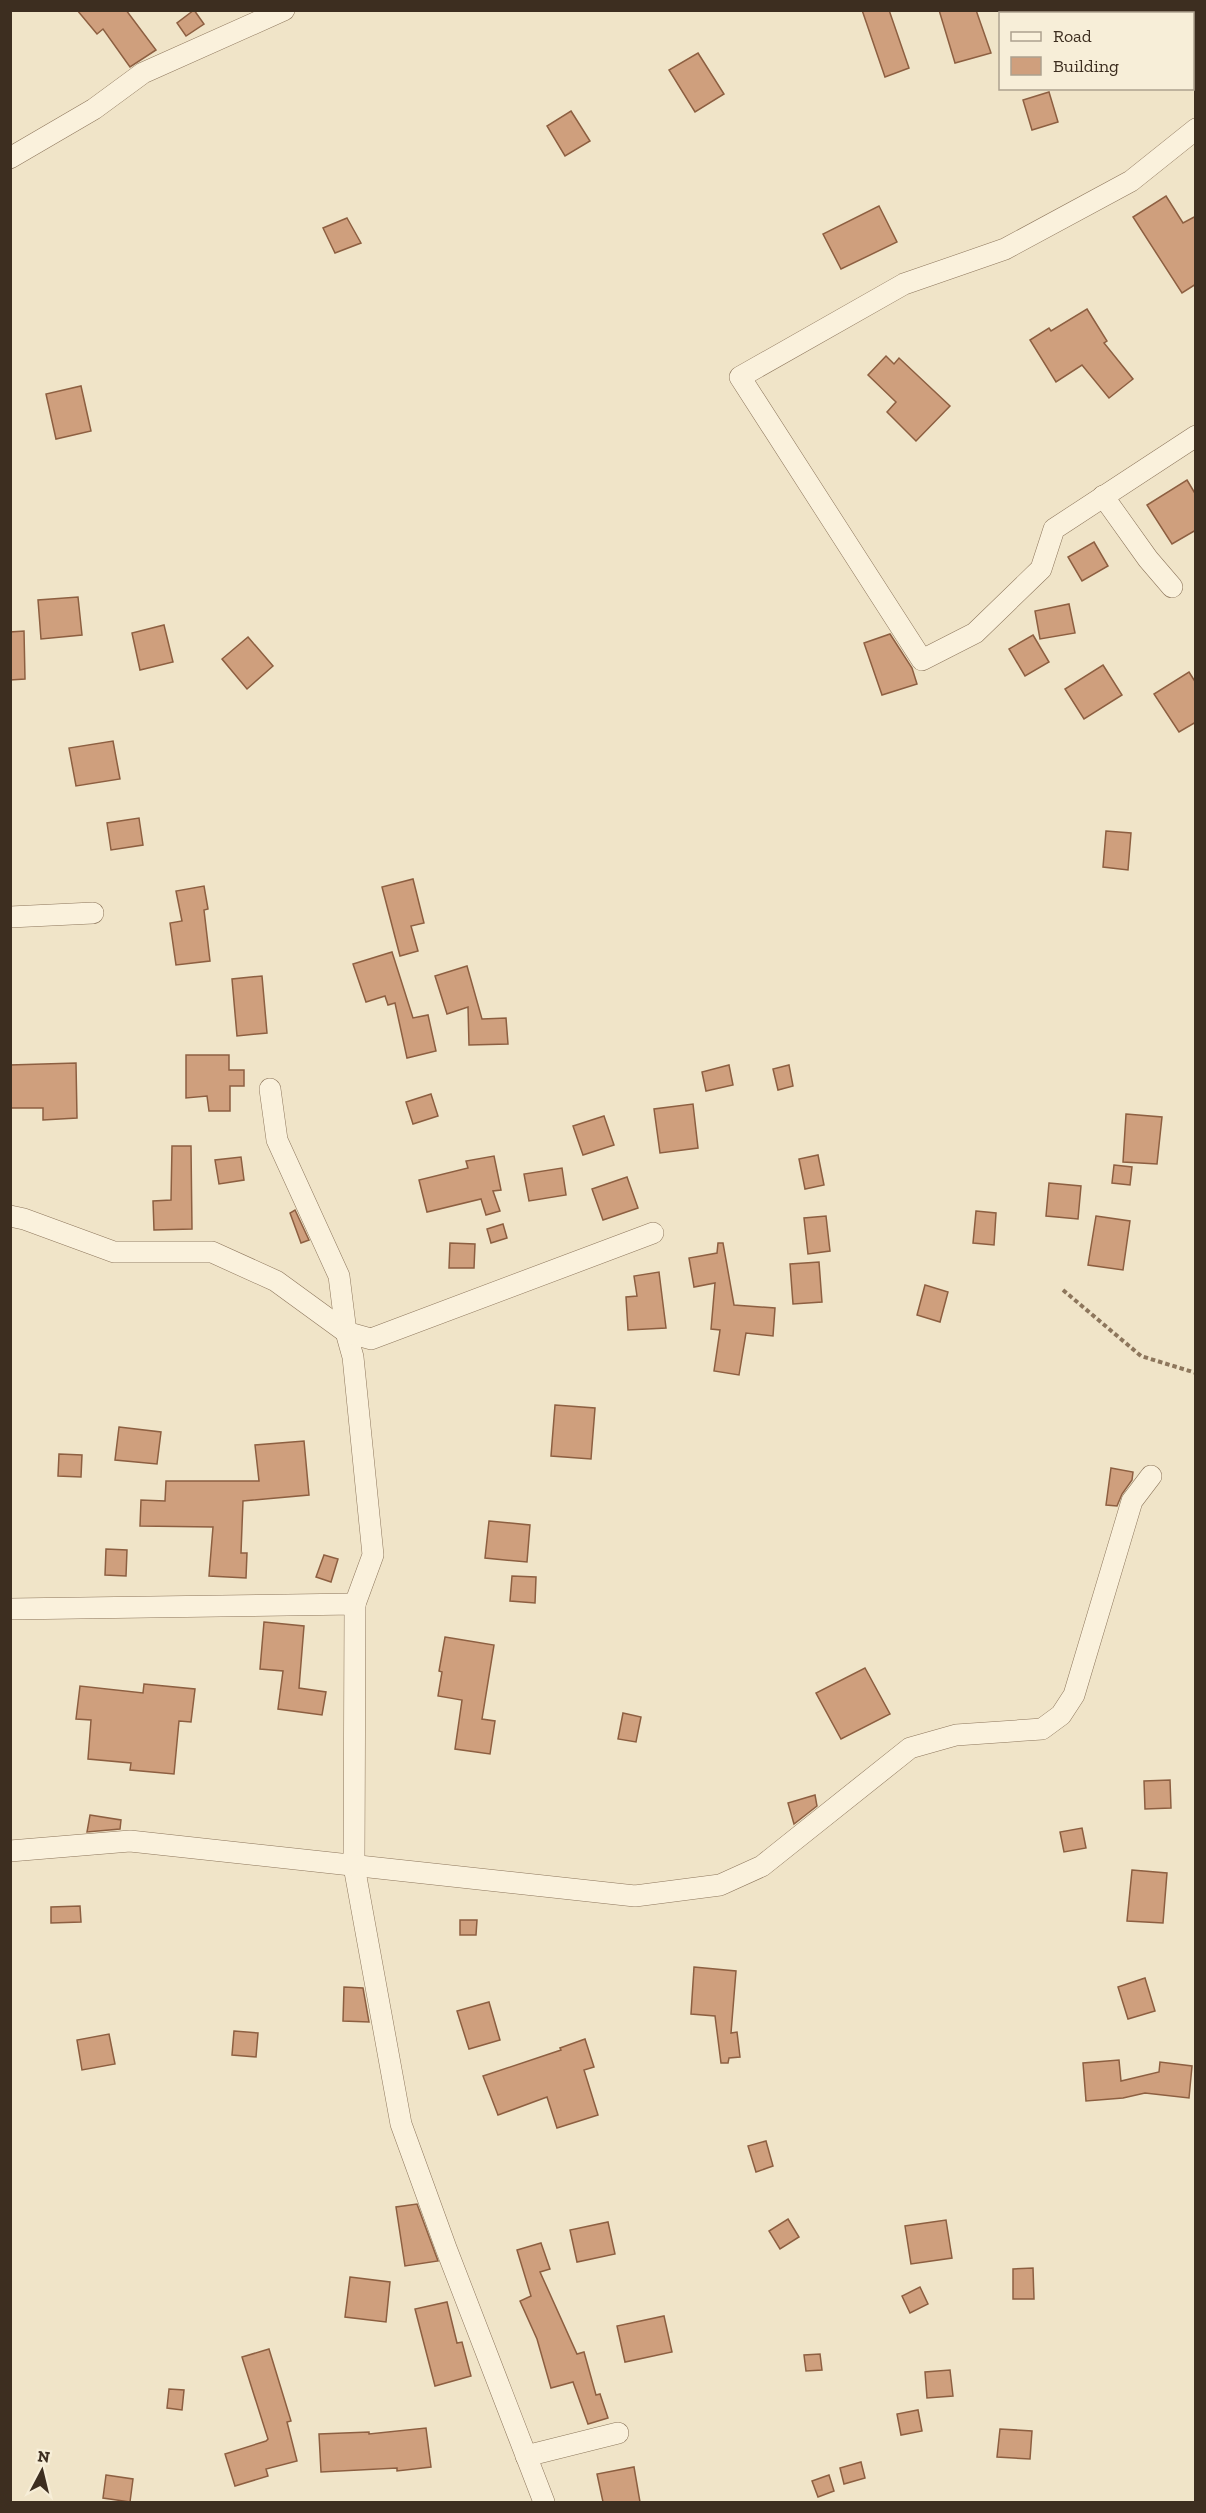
<svg xmlns="http://www.w3.org/2000/svg" width="1206" height="2513" font-family="'Zilla Slab',serif">
<rect width="100%" height="100%" fill="#f0e4c8"/>
<g fill="#cf9f7d" stroke="#8d5f41" stroke-width="1.5">
<path d="M77,10H126L156,50L130,67L103,29L97,34Z"/>
<path d="M194,10L204,24L186,36L177,23Z"/>
<path d="M862,10H889L909,68L885,77Z"/>
<path d="M939,10H976L991,53L955,63Z"/>
<path d="M698,53L724,94L695,112L669,70Z"/>
<path d="M1049,92L1058,122L1032,130L1023,100Z"/>
<path d="M571,111L590,141L565,156L547,126Z"/>
<path d="M1166,196L1183,223L1196,216V284L1182,293L1133,217Z"/>
<path d="M879,206L897,242L841,269L823,234Z"/>
<path d="M347,218L361,243L335,253L323,228Z"/>
<path d="M1087,309L1107,341L1104,343L1133,379L1109,398L1082,365L1056,382L1030,340L1049,328L1051,331Z"/>
<path d="M886,356L894,364L899,358L950,406L916,441L887,412L896,402L868,375Z"/>
<path d="M81,386L91,431L56,439L46,394Z"/>
<path d="M1187,480L1196,495V530L1172,544L1147,505Z"/>
<path d="M1094,542L1108,566L1082,581L1068,557Z"/>
<path d="M78,597L82,635L41,639L38,600Z"/>
<path d="M1069,604L1075,633L1040,639L1035,611Z"/>
<path d="M164,625L173,662L140,670L132,633Z"/>
<path d="M24,631L25,679L10,680V632Z"/>
<path d="M890,634L912,668L917,684L882,695L864,643Z"/>
<path d="M1033,635L1049,662L1025,676L1009,649Z"/>
<path d="M248,637L273,666L247,689L222,659Z"/>
<path d="M1103,665L1122,695L1084,719L1065,689Z"/>
<path d="M1189,672L1196,683V722L1179,732L1154,694Z"/>
<path d="M113,741L120,779L76,786L69,748Z"/>
<path d="M139,818L143,845L111,850L107,823Z"/>
<path d="M1106,831L1131,833L1128,870L1103,867Z"/>
<path d="M413,879L424,923L411,926L418,951L400,956L382,887Z"/>
<path d="M204,886L208,909L204,910L210,961L176,965L170,923L182,921L176,891Z"/>
<path d="M392,952L413,1018L428,1015L436,1051L407,1058L395,1003L388,1005L385,996L366,1002L353,964Z"/>
<path d="M467,966L482,1019L506,1018L508,1044L469,1045L468,1007L447,1014L435,976Z"/>
<path d="M262,976L267,1033L237,1036L232,979Z"/>
<path d="M186,1055H229V1070H244V1086H230V1111H209L207,1096L186,1098Z"/>
<path d="M76,1063L77,1118L43,1120V1108H10V1065Z"/>
<path d="M729,1065L733,1085L706,1091L702,1072Z"/>
<path d="M789,1065L793,1086L778,1090L773,1069Z"/>
<path d="M431,1094L438,1116L413,1124L406,1102Z"/>
<path d="M693,1104L698,1148L660,1153L654,1109Z"/>
<path d="M1126,1114L1162,1117L1157,1164L1123,1162Z"/>
<path d="M604,1116L614,1145L583,1155L573,1126Z"/>
<path d="M172,1146H191L192,1229L154,1230L153,1201L171,1200Z"/>
<path d="M818,1155L824,1185L805,1189L799,1159Z"/>
<path d="M494,1156L501,1190L493,1191L500,1211L486,1215L481,1199L427,1212L419,1180L468,1168L466,1161Z"/>
<path d="M241,1157L244,1180L219,1184L215,1160Z"/>
<path d="M1114,1165L1132,1167L1130,1185L1112,1183Z"/>
<path d="M562,1168L566,1195L529,1201L524,1174Z"/>
<path d="M627,1177L638,1208L603,1220L592,1189Z"/>
<path d="M1049,1183L1081,1186L1078,1219L1046,1216Z"/>
<path d="M295,1210L309,1240L301,1243L290,1213Z"/>
<path d="M976,1211L996,1213L994,1245L973,1243Z"/>
<path d="M826,1216L830,1251L808,1254L804,1218Z"/>
<path d="M1096,1216L1130,1221L1123,1270L1088,1265Z"/>
<path d="M503,1224L507,1238L491,1243L487,1229Z"/>
<path d="M450,1243L475,1244L474,1268H449Z"/>
<path d="M718,1243H723L734,1305L775,1308L773,1336L746,1333L739,1375L714,1371L720,1330L711,1329L715,1283L694,1287L689,1258L717,1253Z"/>
<path d="M819,1262L822,1302L793,1304L790,1264Z"/>
<path d="M659,1272L666,1328L628,1330L626,1297L637,1296L634,1276Z"/>
<path d="M925,1285L948,1292L940,1322L917,1315Z"/>
<path d="M555,1405L595,1408L591,1459L551,1456Z"/>
<path d="M119,1427L161,1432L157,1464L115,1460Z"/>
<path d="M304,1441L309,1495L243,1501L241,1553H247L246,1578L209,1576L213,1527L140,1526L141,1500L165,1501L166,1481H259L255,1445Z"/>
<path d="M59,1454L82,1455L81,1477L58,1476Z"/>
<path d="M1111,1468L1133,1472L1132,1480L1122,1494L1117,1506L1106,1505Z"/>
<path d="M489,1521L530,1525L527,1562L485,1558Z"/>
<path d="M106,1549L127,1550L126,1576L105,1575Z"/>
<path d="M324,1555L338,1559L331,1582L316,1577Z"/>
<path d="M512,1576L536,1577L535,1603L510,1601Z"/>
<path d="M264,1622L304,1626L299,1688L326,1692L322,1715L278,1709L283,1671L260,1669Z"/>
<path d="M445,1637L494,1645L482,1719L495,1721L490,1754L455,1749L462,1700L438,1696L442,1672L439,1671Z"/>
<path d="M865,1668L890,1714L841,1739L816,1693Z"/>
<path d="M144,1684L195,1689L191,1722L179,1721L174,1774L130,1770L131,1763L88,1759L91,1720L76,1719L80,1686L143,1693Z"/>
<path d="M623,1713L641,1717L636,1742L618,1739Z"/>
<path d="M1170,1780L1171,1808L1145,1809L1144,1781Z"/>
<path d="M815,1795L817,1806L794,1824L788,1803Z"/>
<path d="M90,1815L121,1820L120,1829L87,1832Z"/>
<path d="M1082,1828L1086,1848L1064,1852L1060,1832Z"/>
<path d="M1132,1870L1167,1873L1163,1923L1127,1921Z"/>
<path d="M80,1906L81,1922L51,1923V1907Z"/>
<path d="M460,1920H477L476,1935H460Z"/>
<path d="M694,1967L736,1971L731,2033L737,2032L740,2057L729,2058L728,2063H721L715,2016L691,2014Z"/>
<path d="M1145,1978L1155,2011L1128,2019L1118,1987Z"/>
<path d="M344,1987L363,1988L369,2022L343,2021Z"/>
<path d="M489,2002L500,2040L469,2049L457,2011Z"/>
<path d="M234,2031L258,2033L256,2057L232,2055Z"/>
<path d="M109,2034L115,2064L82,2070L77,2040Z"/>
<path d="M585,2039L594,2067L584,2070L598,2115L557,2128L547,2097L498,2115L483,2076L561,2050L560,2048Z"/>
<path d="M1119,2060L1121,2081L1159,2072L1160,2062L1192,2066L1189,2098L1145,2093L1123,2098L1086,2101L1083,2063Z"/>
<path d="M766,2141L773,2166L756,2172L748,2146Z"/>
<path d="M417,2204L438,2261L405,2266L396,2207Z"/>
<path d="M788,2219L799,2237L780,2249L769,2231Z"/>
<path d="M946,2220L952,2258L911,2264L905,2226Z"/>
<path d="M608,2222L615,2254L577,2262L570,2230Z"/>
<path d="M541,2243L550,2269L540,2272L577,2354L584,2352L596,2395L600,2394L608,2418L588,2424L573,2382L551,2388L537,2339L520,2301L531,2296L517,2250Z"/>
<path d="M1033,2268L1034,2299H1013V2269Z"/>
<path d="M350,2277L390,2282L386,2322L345,2317Z"/>
<path d="M920,2287L928,2304L910,2313L902,2296Z"/>
<path d="M447,2302L457,2343L462,2342L471,2376L435,2386L415,2309Z"/>
<path d="M664,2316L672,2352L625,2362L617,2326Z"/>
<path d="M269,2349L291,2421L287,2422L297,2461L266,2469L268,2476L235,2486L225,2454L266,2441L268,2439L242,2357Z"/>
<path d="M820,2354L822,2370L806,2371L804,2355Z"/>
<path d="M950,2370L953,2396L927,2398L925,2372Z"/>
<path d="M169,2389L184,2390L182,2410L167,2408Z"/>
<path d="M918,2410L922,2431L901,2435L897,2414Z"/>
<path d="M426,2428L431,2467L397,2471V2468L321,2472L319,2434L369,2432V2434Z"/>
<path d="M1000,2429L1032,2431L1030,2459L997,2457Z"/>
<path d="M861,2462L865,2478L844,2484L840,2468Z"/>
<path d="M634,2467L640,2502H603L597,2474Z"/>
<path d="M106,2475L133,2479L130,2502L103,2498Z"/>
<path d="M829,2475L834,2491L818,2497L812,2481Z"/>
</g>
<g fill="none" stroke-linecap="round" stroke-linejoin="round">
<g stroke="#8d765c" stroke-width="22">
<g id="street">
<path d="M1159,10L1161,14"/>
<path d="M1192,52L1196,51"/>
<path d="M1192,68L1196,76"/>
<path d="M1196,129L1131,181L1005,249L904,284L740,377L922,660L975,633L1041,569L1054,529L1196,436"/>
<path d="M10,158L94,109L143,73L284,10"/>
<path d="M1103,496L1148,559L1172,587"/>
<path d="M10,917L93,913"/>
<path d="M270,1089L277,1140L339,1276L346,1332L353,1357L373,1555L355,1604"/>
<path d="M10,1216L24,1219L114,1252H212L276,1281L346,1332L371,1339L653,1233"/>
<path d="M10,1609L355,1604L354,1866L401,2124L446,2248L544,2502"/>
<path d="M10,1851L130,1841L635,1896L720,1885L762,1866L910,1748L956,1735L1042,1729L1061,1715L1074,1695L1132,1501L1151,1476"/>
<path d="M526,2456L618,2433"/>
</g>
</g>
<path stroke="#8d765c" stroke-width="4" stroke-dasharray="4.5 3" stroke-linecap="butt" d="M1063,1290L1141,1356L1196,1373"/>
<use href="#street" stroke="#faf1dc" stroke-width="21"/>
</g>
<rect width="1206" height="2513" fill="none" stroke="#3d2e20" stroke-width="24"/>
<rect x="999" y="12" width="195" height="78" fill="#f7eed8" stroke="#ada18e" stroke-width="1.5"/>
<rect x="1011" y="32" width="30" height="9" fill="#faf1dc" stroke="#ada18e" stroke-width="1.5"/>
<text x="1053" y="42" font-size="18" fill="#3d2e20">Road</text>
<rect x="1011" y="57" width="30" height="18" fill="#cf9f7d" stroke="#ada18e" stroke-width="1.5"/>
<text x="1053" y="72" font-size="18" fill="#3d2e20">Building</text>
<g transform="translate(42 2471) rotate(7)" stroke="#f7eed8" stroke-width="4.5" paint-order="stroke">
<path d="M0-4.5L10 22L0 15L-10 22Z" fill="#3d2e20"/>
<text y="-9" font-size="16" font-weight="bold" text-anchor="middle" fill="#3d2e20">N</text>
</g>
</svg>
